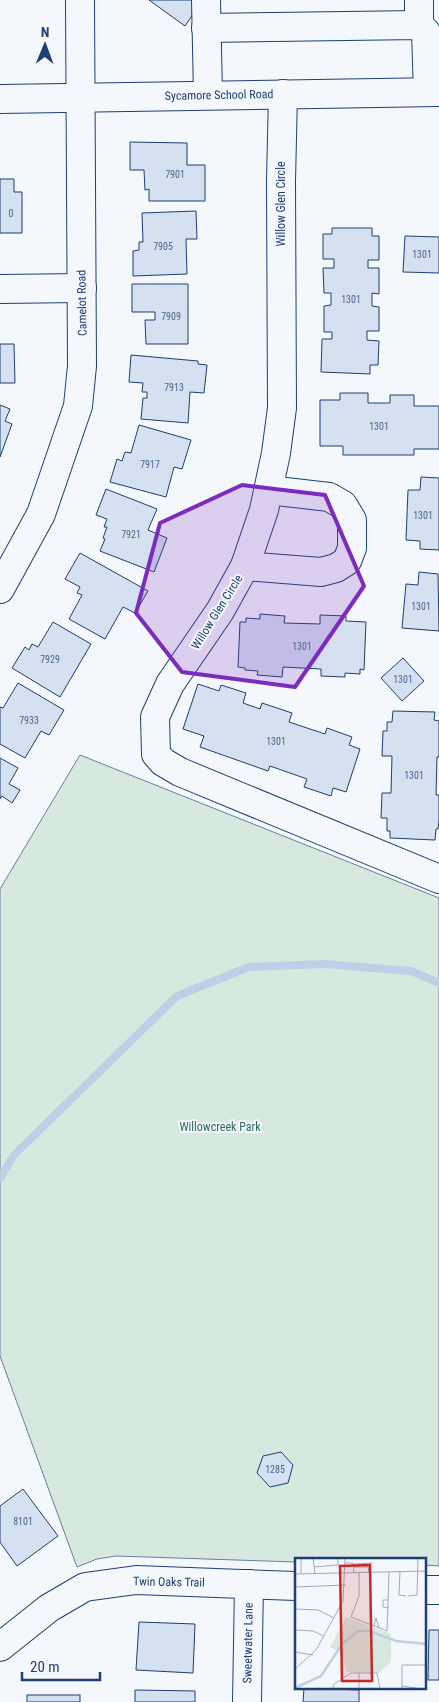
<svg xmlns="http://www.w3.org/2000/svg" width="439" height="1702" font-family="'Roboto Condensed',sans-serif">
<rect width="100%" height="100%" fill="#f4f7fb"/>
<path fill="#d7e8df" stroke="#687fa3" d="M80,755L439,898V1566L425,1565V1560H296V1562L116,1556L97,1559L77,1567L0,1356V889Z"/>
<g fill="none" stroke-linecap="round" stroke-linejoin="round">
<path stroke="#bed0e5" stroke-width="8" d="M0,1178L14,1155L177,996L249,967L325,964L411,971L439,983"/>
</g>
<g fill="#d5e0f0" stroke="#1d3f73">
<path d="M149,0H201L202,1L185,26Z"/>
<path d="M130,142L187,143V165H205V201H149V189L145,190L144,170H130Z"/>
<path d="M0,179H14V192H22V233H0Z"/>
<path d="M196,211L197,239H186L187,274L133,276V251L139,250V242H143L142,213Z"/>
<path d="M332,228H372V236H379V260H368V268H379V294L372,293V306L379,307V331H367V340L379,341L378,365H370V374L321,372L322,339H332V332H324V306L331,305V293H324L323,268H334V259H323V234H332Z"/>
<path d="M405,236L439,237V273L403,272Z"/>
<path d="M132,284H188V344H146L145,320H155V312H132Z"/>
<path d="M0,344H14L15,383H0Z"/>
<path d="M131,355L198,361V364L207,365L204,393L190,392L188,423L141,419L143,398H147V392H142L143,383L129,382Z"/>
<path d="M340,393H368V403H390V395H414V406H439V449H414V455H343V446H320V400H340Z"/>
<path d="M0,405L10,409L5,421L12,424L0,457Z"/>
<path d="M139,425L191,440L182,469L174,467L166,497L110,482L117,459L122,461L125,452L131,453Z"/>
<path d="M421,477L439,478V550L420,549V541L406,540L408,490H420Z"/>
<path d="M106,489L157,509L148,530L167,538L154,572L100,551L105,539L103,538L107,527H104L107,519L96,515Z"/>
<path d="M80,553L148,591L135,613L123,607L105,639L69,619L82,595L77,593L80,587L65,579Z"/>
<path d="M419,572L438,574L439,631L402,628L406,584L418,585Z"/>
<path d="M260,614L285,616L284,623L320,624V615L346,616V621L366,622L364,670L360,669V674L345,673V677L321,676V669L283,667L282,677L257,675L258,671L245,670V668L238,667L240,622H246V618L260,619Z"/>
<path d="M53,622L91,644L60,697L12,668L25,647L29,650L32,644L38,647Z"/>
<path d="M403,658L424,681L402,701L381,678Z"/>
<path d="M18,683L64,710L49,735L41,731L25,758L0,744V707L3,708Z"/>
<path d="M198,684L219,691L221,685L246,693L243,703L260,709L262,703L292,713L289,722L325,734L327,728L352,737L349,745L360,749L346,792L333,788L331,796L304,787L307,779L270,766L268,771L200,747L204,736L183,729Z"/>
<path d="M393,711L435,712L434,720L439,721V757H437L436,795H439V820L438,829H436L435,840L390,838V831H387V818H381L382,793H391L392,756H382L383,731H387V722H392Z"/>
<path d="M0,758L18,768L9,784L20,790L12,803L2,796L0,799Z"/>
<path d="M281,1452L293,1465L288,1483L270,1487L257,1473L263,1456Z"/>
<path d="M23,1489L58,1536L17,1566L0,1542V1506Z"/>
<path d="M139,1622L195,1624L193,1673L136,1670Z"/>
<path d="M429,1630H439V1680H428Z"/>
<path d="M304,1688L359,1690V1702H303Z"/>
<path d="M135,1690L195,1691V1702H135Z"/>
<rect x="27" y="1695" width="53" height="7"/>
</g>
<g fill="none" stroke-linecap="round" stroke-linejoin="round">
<g stroke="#1d3f73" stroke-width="30">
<g id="minor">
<path d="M206,0L208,95"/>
<path d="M419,25V0"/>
<path d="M206,28L419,25L426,32L428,92"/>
<path d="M283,94L281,181L282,408L276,453L264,510L245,566L220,611L170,684L155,717L156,754L163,762L180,772L439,879"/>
<path d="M0,289L82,288"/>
<path d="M245,566L321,572L336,568L347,561L352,548V520L343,505L329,497L268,490"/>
<path d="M0,589L41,514L78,406L82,366L80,0"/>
<path d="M425,1590H439"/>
<path d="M0,1647L49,1608L85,1587L136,1580L296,1586"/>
<path d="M247,1702L249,1584"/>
</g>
</g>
<g stroke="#1d3f73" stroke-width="30">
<path id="major" d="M0,99L439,92"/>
</g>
<use href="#minor" stroke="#f4f7fb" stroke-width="28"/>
<use href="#major" stroke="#f4f7fb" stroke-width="28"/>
</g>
<path fill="#7b2cbf" fill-opacity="0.2" stroke="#7b2cbf" stroke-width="4" stroke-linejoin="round" d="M242,485L325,495L364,586L295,687L182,672L136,613L160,523Z"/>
<g text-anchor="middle" stroke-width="4" stroke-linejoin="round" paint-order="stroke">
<g font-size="10" fill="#4b6792">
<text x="175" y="178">7901</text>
<text x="11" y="217">0</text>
<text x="163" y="250">7905</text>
<text x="422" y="258">1301</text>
<text x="351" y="303">1301</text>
<text x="171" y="320">7909</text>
<text x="174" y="391">7913</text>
<text x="379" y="430">1301</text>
<text x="150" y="468">7917</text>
<text x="423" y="519">1301</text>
<text x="131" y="538">7921</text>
<text x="421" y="610">1301</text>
<text x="302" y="650">1301</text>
<text x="50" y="663">7929</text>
<text x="403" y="683">1301</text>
<text x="29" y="724">7933</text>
<text x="276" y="745">1301</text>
<text x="414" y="779">1301</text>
<text x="275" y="1473">1285</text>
<text x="23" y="1525">8101</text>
</g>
<g font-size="12" fill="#1d3f73" stroke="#f4f7fb">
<text transform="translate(219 95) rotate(-1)" y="4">Sycamore School Road</text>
<text transform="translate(281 204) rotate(-90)" y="4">Willow Glen Circle</text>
<text transform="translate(82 303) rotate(-91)" y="4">Camelot Road</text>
<text transform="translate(217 612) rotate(-58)" y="4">Willow Glen Circle</text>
<text transform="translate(169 1582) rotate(1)" y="4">Twin Oaks Trail</text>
<text transform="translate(248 1643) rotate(-89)" y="4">Sweetwater Lane</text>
</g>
<g font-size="12" fill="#2c6c60" stroke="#f4f7fb">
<text x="220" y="1131">Willowcreek Park</text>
</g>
</g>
<g transform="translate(295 1558)">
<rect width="131" height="131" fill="#f4f7fb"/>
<path d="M51,59L96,76V104L84,115L52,114L44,94L35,89Z" fill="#d7e8df"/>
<path fill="none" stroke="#bed0e5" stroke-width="2.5" d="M0,130L26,118L47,86L63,73H74L101,83L132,86"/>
<path fill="none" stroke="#9eadc5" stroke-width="1" d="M6,0V16M18,0L20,15M50,5H58L59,14M59,6L78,5M19,9L43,7V0M59,9H73L74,14M105,13L104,37L111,38M64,14V38L56,59L92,73L94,14M0,16L132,13M0,29L51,27M113,38L122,37L123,0M93,42H88V49L94,50M0,51L23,52L39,60M79,68L81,60L84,70M0,72L18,73L29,78M0,94L18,97M0,111L21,92L48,43L50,0M64,115V131M107,128L127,131M38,131L39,126L56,115H82L85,131M107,131V107H132"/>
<path fill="#c62828" fill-opacity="0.15" stroke="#c62828" stroke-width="2.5" d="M75,7L77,123H47L45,8Z"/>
<rect width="131" height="131" fill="none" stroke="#1d3f73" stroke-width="2.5"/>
</g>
<g transform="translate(45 45) rotate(1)" stroke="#f4f7fb" stroke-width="4" paint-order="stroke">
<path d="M0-4L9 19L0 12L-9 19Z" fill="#1d3f73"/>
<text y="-8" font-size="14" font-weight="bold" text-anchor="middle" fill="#1d3f73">N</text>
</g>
<path d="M22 1672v8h78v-8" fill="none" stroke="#1d3f73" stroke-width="2.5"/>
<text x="30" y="1672" font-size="15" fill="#1d3f73" stroke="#f4f7fb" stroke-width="4" paint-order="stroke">20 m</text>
</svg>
